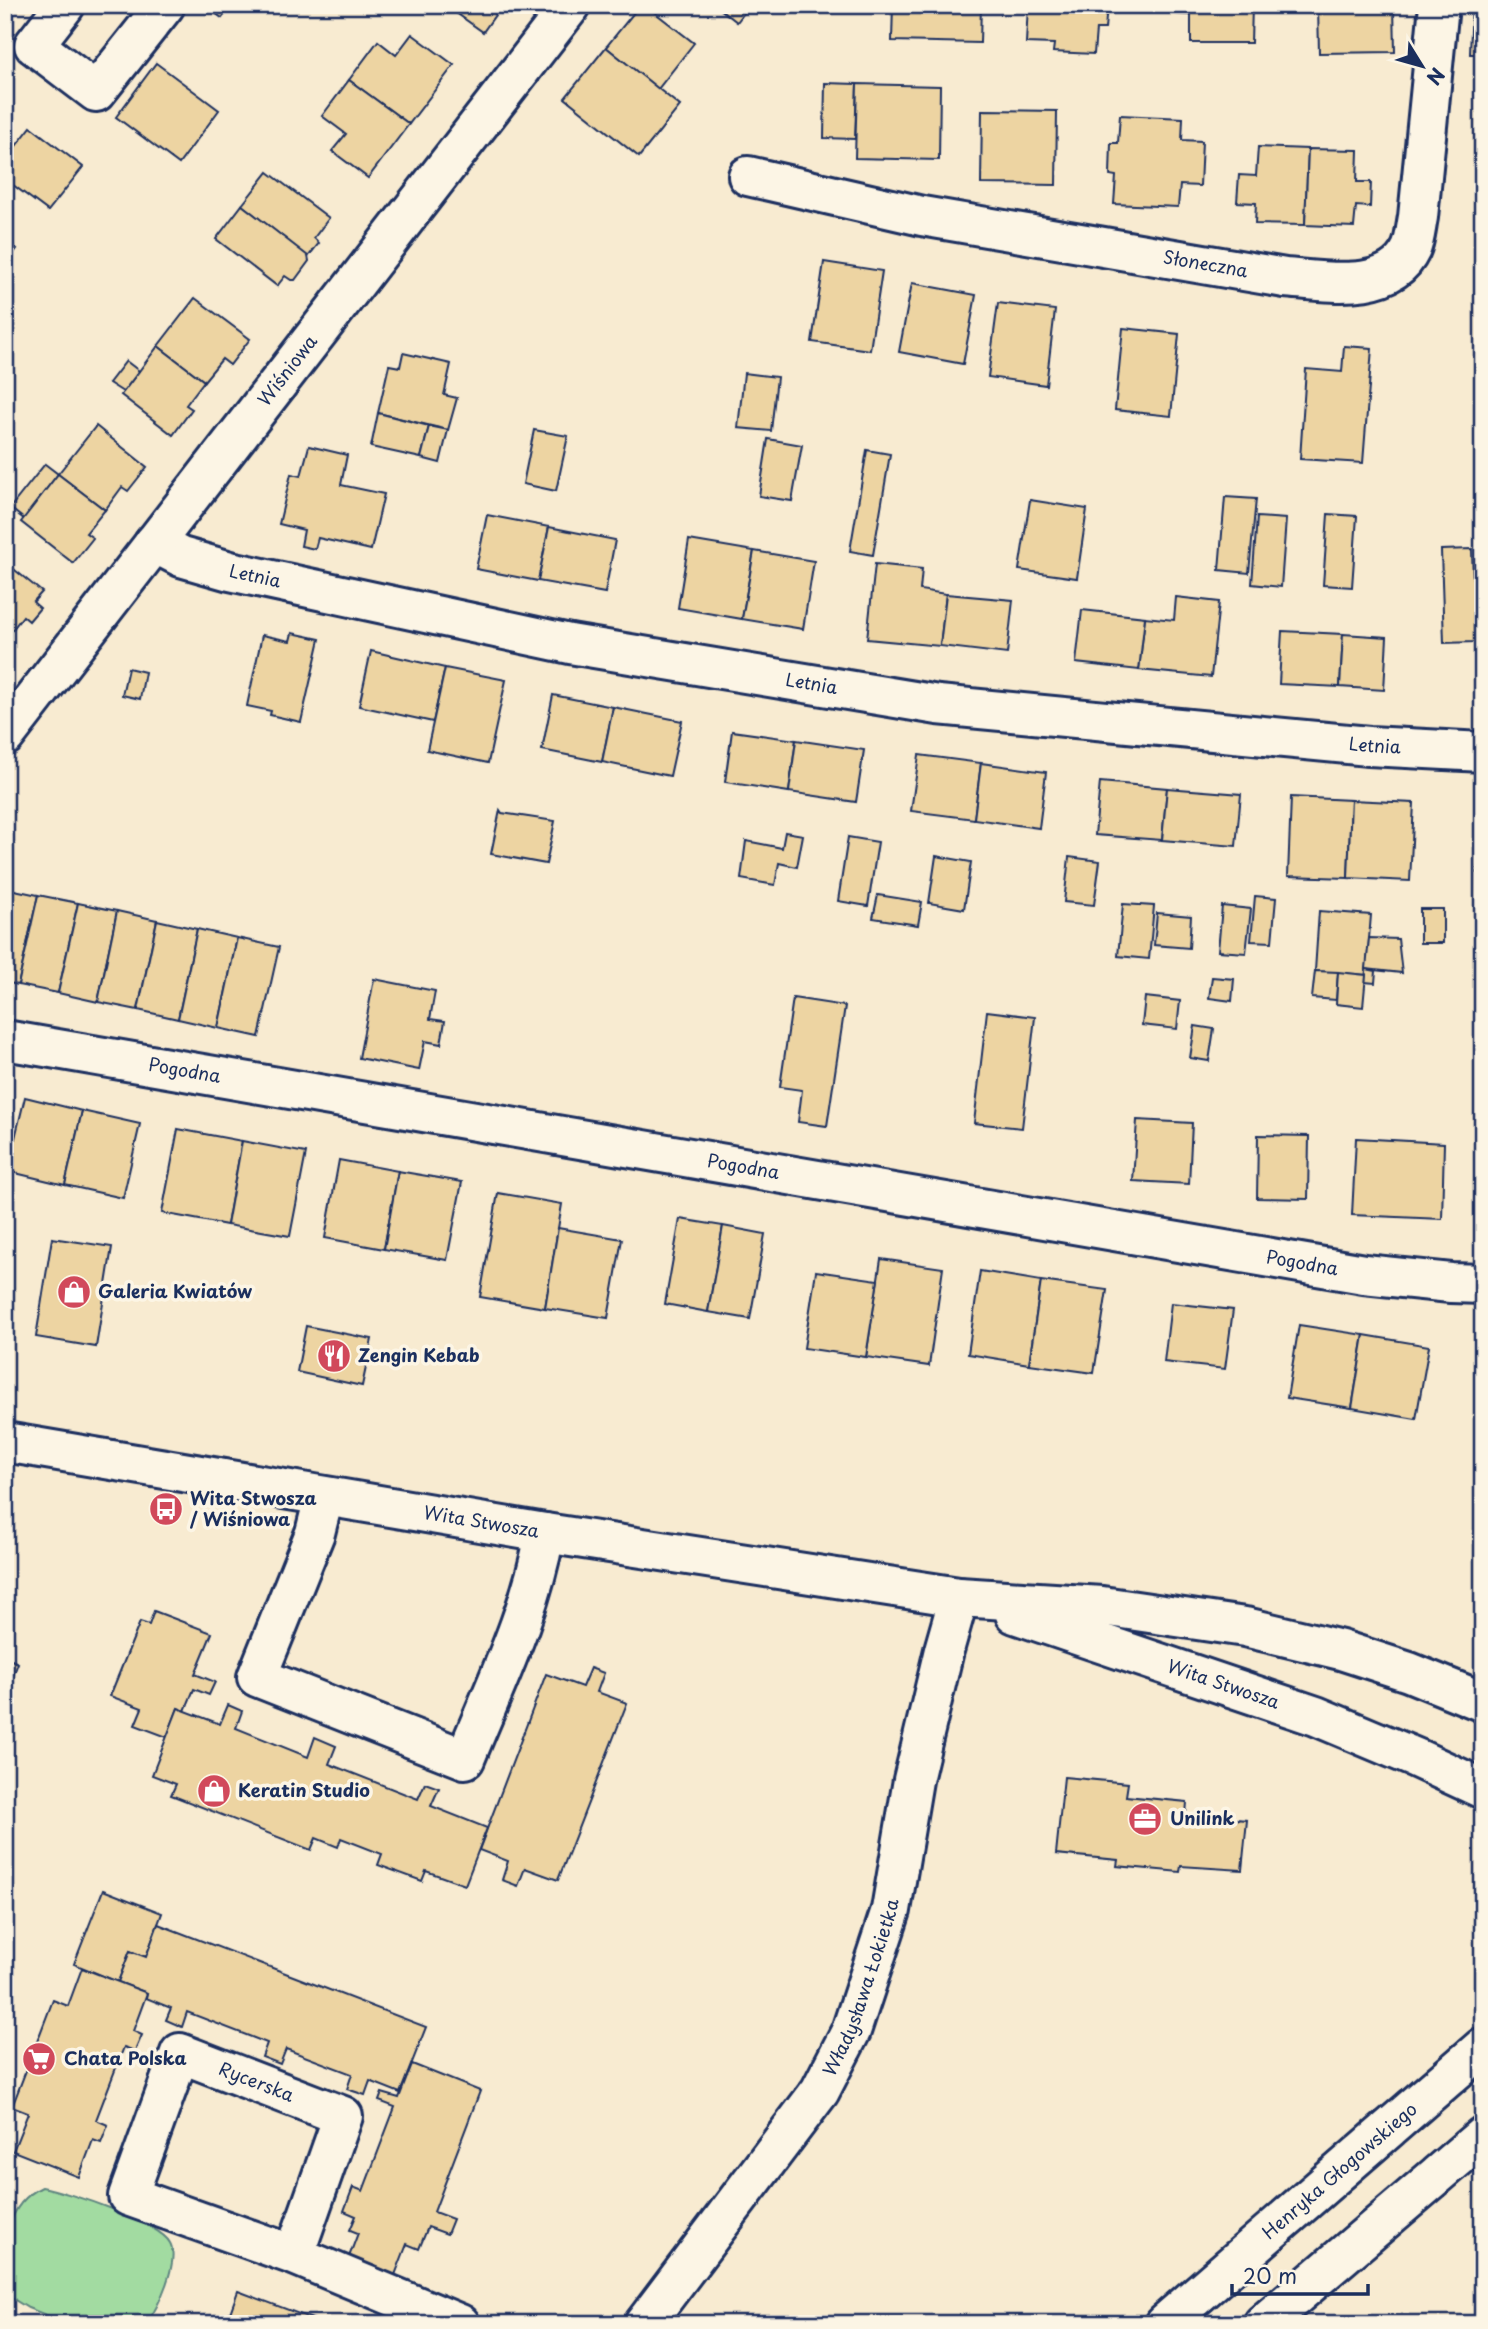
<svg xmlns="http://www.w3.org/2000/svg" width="1488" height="2329" font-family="'Playpen Sans',sans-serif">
<rect width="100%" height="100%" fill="#f8ebd1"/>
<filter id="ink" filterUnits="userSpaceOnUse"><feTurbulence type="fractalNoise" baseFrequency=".0143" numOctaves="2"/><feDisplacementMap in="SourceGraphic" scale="14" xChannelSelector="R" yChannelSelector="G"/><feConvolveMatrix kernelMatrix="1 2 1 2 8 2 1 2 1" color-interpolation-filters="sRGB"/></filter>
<g filter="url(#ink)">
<path fill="#a2dba1" stroke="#5e8580" stroke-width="2" d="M42,2187C67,2192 159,2222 170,2243C180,2261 158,2308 146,2324H69L28,2308L5,2294C5,2253 0,2207 42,2187Z"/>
<g fill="#edd4a2" stroke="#1b2f5e" stroke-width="2">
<path d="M204,5H232L222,18Z"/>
<path d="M445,5H502L483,32Z"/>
<path d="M640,5H645L694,43L658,89L606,47Z"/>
<path d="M715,5H750L737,22Z"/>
<path d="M893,5H981L980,43L892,41Z"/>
<path d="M1028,5H1107L1105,29H1096L1094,54L1053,52L1054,44L1026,43Z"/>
<path d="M1176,5H1252L1251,43H1191V15L1176,14Z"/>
<path d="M1318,5H1394L1395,52L1319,53Z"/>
<path d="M1472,5H1483V54H1470Z"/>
<path d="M412,34L454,65L409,124L349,80L378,41L396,55Z"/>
<path d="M606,47L680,106L639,157L565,98Z"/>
<path d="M156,63L219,110L179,164L116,117Z"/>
<path d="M349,80L409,124L368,178L332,151L346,134L322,116Z"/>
<path d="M825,83L857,84L855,139L824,138Z"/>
<path d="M857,84L940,86L939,160L855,158Z"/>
<path d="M982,110L1057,111L1056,185L981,184Z"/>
<path d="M1120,115L1183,118L1182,140L1202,141L1200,186L1180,185L1178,207L1114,204L1116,176L1110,175L1111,143H1118Z"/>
<path d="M31,127L83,167L48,211L5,179V160Z"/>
<path d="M1258,147L1308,149L1305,225L1255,224L1256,203L1237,202L1239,175L1256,176Z"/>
<path d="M1308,149L1358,150L1357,182H1371L1370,207L1356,206L1354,227L1305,225Z"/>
<path d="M268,172L329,218L314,238L319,243L308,257L242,205Z"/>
<path d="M242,205L308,256L309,261L295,280H291L285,276L277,286L216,239Z"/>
<path d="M5,239L17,249L5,264Z"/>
<path d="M824,262L882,271L870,350L812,342Z"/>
<path d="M912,283L976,295L963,364L899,352Z"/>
<path d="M195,298L250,339L230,365L222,359L204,381L158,346Z"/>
<path d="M998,303L1055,310L1046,385L988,377Z"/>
<path d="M1123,328L1179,334L1171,416L1115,410Z"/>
<path d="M158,346L204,381L186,405L192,409L173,435L121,395Z"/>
<path d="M1344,346L1372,348L1363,463L1300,459L1306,369L1342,372Z"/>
<path d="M403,353L451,364L444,395L457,398L448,430L378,413L389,365L400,367Z"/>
<path d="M126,361L139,371L123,392L109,383Z"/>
<path d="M744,373L777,377L771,431L738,428Z"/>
<path d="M378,413L429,426L421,458L371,447Z"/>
<path d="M96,426L147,467L128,491L122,487L105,510L58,474Z"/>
<path d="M429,426L448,430L440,463L421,458Z"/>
<path d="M534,430L568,436L556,491L523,484Z"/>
<path d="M768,439L802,445L792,501L759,496Z"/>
<path d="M309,446L347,455L341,485L384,494L371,550L318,538L315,549L301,546L304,530L279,524L291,474L301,476Z"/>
<path d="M867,450L890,454L873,555L850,551Z"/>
<path d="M45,464L58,474L24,519L10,508Z"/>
<path d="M58,474L105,510L86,533L93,538L73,563L21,522Z"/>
<path d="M1225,497L1256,499L1249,573L1219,570Z"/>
<path d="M1030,500L1087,509L1077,578L1019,570Z"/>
<path d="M1328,514L1357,516L1352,587L1323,585Z"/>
<path d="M487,515L549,527L538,581L476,569Z"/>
<path d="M1257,517L1286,519L1281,587L1252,584Z"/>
<path d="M549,527L615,540L605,593L538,581Z"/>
<path d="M689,540L754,551L742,619L678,608Z"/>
<path d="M1472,549L1475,642L1444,643L1441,550Z"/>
<path d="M754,551L814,561L803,629L742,619Z"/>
<path d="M5,562L42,592L33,602L40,608L29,621L23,616L5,639Z"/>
<path d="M875,564L922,569L920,590L946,594L940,646L867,639Z"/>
<path d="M946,594L1013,600L1007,654L940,646Z"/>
<path d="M1176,597L1219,602L1211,677L1139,670L1145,617L1174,620Z"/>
<path d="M1082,610L1145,617L1139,670L1076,663Z"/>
<path d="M1282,631L1343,634L1340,687L1279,684Z"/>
<path d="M292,633L320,639L301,722L270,715L271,711L247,706L262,635L290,641Z"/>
<path d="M1343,634L1387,637L1384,690L1340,687Z"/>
<path d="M371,651L445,668L433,722L359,706Z"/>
<path d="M128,668L145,672L140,699L122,695Z"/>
<path d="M445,668L506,680L488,763L427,750Z"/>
<path d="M553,695L613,707L602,762L542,750Z"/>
<path d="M613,707L682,721L670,776L602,762Z"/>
<path d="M732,731L796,740L789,792L725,782Z"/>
<path d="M796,740L864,750L856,802L789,792Z"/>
<path d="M919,755L981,763L974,819L911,811Z"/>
<path d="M981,763L1046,772L1039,828L974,819Z"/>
<path d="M1100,782L1167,788L1162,840L1095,835Z"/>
<path d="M1167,788L1241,794L1236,846L1162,840Z"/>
<path d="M1291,797L1351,800L1348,878L1288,876Z"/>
<path d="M1351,800L1414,803L1410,881L1348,878Z"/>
<path d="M500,810L502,813L555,821L546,864L491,854Z"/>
<path d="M785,832L803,835L797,867L779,863L775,885L741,879L746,841L782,848Z"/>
<path d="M848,837L878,842L868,906L838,901Z"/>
<path d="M1477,839H1483V906L1478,907Z"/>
<path d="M936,856L971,862L964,909L929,903Z"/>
<path d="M1069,857L1100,861L1094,905L1064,902Z"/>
<path d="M5,888L38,895L18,985L5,982Z"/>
<path d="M38,895L78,903L58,993L18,985Z"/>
<path d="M878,895L922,902L918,925L873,918Z"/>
<path d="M1255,896L1276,898L1272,942L1251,941Z"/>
<path d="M78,903L117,911L98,1002L58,993Z"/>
<path d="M1123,904L1154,906L1149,959L1118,956Z"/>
<path d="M1222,906L1251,909L1246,953L1218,951Z"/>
<rect x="1420" y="909" width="23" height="34"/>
<path d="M117,911L157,920L138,1010L98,1002Z"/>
<path d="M1319,911L1371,915L1366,975L1315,971Z"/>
<path d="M1157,913L1191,916L1189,948L1154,945Z"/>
<path d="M157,920L197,929L178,1019L138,1010Z"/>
<path d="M197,929L237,938L218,1028L178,1019Z"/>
<path d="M237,938L279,947L259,1037L218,1028Z"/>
<path d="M1369,938L1398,939L1402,973L1366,969Z"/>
<path d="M1366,969L1376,971L1375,983L1365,982Z"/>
<path d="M1315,971L1338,972L1336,1000L1312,998Z"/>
<path d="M1338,972L1366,975L1363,1007L1336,1004Z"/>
<path d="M1212,977L1234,979L1232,1001L1209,998Z"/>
<path d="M374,979L435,991L430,1019L445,1021L441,1044L425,1041L419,1070L359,1058Z"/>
<path d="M1145,997L1180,1001L1177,1029L1142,1025Z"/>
<path d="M793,998L845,1006L827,1126L798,1122L802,1090L780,1087Z"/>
<path d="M987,1011L1035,1017L1022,1128L974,1123Z"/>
<path d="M1195,1026L1214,1029L1209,1061L1190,1058Z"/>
<path d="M1478,1035H1483V1122H1480Z"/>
<path d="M25,1097L82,1111L65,1185L7,1171Z"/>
<path d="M82,1111L140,1124L123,1198L65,1185Z"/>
<path d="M1137,1120L1192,1123L1189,1184L1133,1181Z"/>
<path d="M178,1129L242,1141L227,1225L162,1213Z"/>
<path d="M1258,1135L1309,1136L1308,1199L1257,1198Z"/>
<path d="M1356,1138L1444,1143L1442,1219L1352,1215Z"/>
<path d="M242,1141L306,1153L290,1236L227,1225Z"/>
<path d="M339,1160L398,1171L384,1249L325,1238Z"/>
<path d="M398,1171L462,1182L447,1260L384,1249Z"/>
<path d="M498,1193L562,1204L545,1308L480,1297Z"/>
<path d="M680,1219L723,1226L708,1312L665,1304Z"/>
<path d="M723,1226L765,1234L750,1319L708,1312Z"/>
<path d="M558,1228L622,1239L608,1318L545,1308Z"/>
<path d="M52,1238L112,1247L96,1347L36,1337Z"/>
<path d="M881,1259L943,1268L929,1366L866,1357Z"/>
<path d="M816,1271L878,1280L866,1357L804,1348Z"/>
<path d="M980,1271L1041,1281L1029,1364L968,1354Z"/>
<path d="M1041,1281L1107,1290L1094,1373L1029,1364Z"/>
<path d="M1171,1303L1233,1310L1225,1369L1164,1362Z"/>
<path d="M1299,1325L1364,1335L1352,1408L1287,1398Z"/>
<path d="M306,1326L372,1339L362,1386L297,1372Z"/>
<path d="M1364,1335L1429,1346L1416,1419L1352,1408Z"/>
<path d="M154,1611L212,1633L195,1674L215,1682L209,1695L194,1689L185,1711L178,1708L167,1737L135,1725L142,1708L110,1696L140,1622L149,1625Z"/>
<path d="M5,1657L18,1663L5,1696Z"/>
<path d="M590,1668L604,1673L597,1692L627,1703L558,1880L525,1868L518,1886L502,1880L508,1861L479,1850L546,1674L582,1687Z"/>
<path d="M228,1705L242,1711L236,1728L308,1757L315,1737L336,1746L329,1764L418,1799L425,1783L439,1788L431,1806L487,1828L465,1885L426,1871L422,1881L378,1865L382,1854L341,1838L338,1847L316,1838L311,1850L171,1795L176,1784L152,1775L178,1708L220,1724Z"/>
<path d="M1064,1777L1128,1783L1126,1796L1187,1802L1186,1815L1247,1820L1242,1870L1181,1866L1180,1872L1117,1866L1118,1860L1056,1854Z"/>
<path d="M103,1890L162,1913L146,1957L130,1951L118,1982L74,1964Z"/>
<path d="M158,1924L426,2027L400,2093L370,2081L365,2095L347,2089L352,2074L286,2049L280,2064L262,2057L267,2043L187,2012L182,2027L166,2020L171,2008L146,1998L147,1993L118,1982L130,1951L146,1957Z"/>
<path d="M82,1968L147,1993L133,2031L142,2035L135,2051L124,2047L96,2120L108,2125L101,2143L93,2140L79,2177L13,2151L28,2113L12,2107L53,2000L68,2006Z"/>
<path d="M412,2064L480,2091L434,2212L453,2219L447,2234L428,2227L419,2249L407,2244L395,2275L349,2257L358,2233L350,2230L356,2216L344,2211L353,2187L363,2191L395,2107L379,2101L382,2093L399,2098Z"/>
<path d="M238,2291L318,2321L317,2324H226Z"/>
</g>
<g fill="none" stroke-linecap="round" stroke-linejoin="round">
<g stroke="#1b2f5e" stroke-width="44">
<g id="minor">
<path d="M65,5L34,45L96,92L165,5"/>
<path id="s1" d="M748,176L922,216L1285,278C1325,281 1390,294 1411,249C1415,240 1416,227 1418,217L1439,5"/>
<path id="s2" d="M154,543L181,557L230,571L570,644L938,705L1369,746L1483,752"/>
<path id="s3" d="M5,736L571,5"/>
<path id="s4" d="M5,1040L1364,1274L1451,1283L1483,1284"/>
<path d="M324,1497L315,1533L257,1677L465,1759C495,1685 531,1613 545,1533"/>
<path id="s5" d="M294,2255L128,2196L180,2053L343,2116L294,2255L460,2324"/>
<path id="s6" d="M644,2324L820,2091L851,2031L891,1910L913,1780L944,1650L959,1597"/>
</g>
</g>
<g stroke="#1b2f5e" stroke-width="44">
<g id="tertiary">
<path id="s7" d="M5,1442L545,1533L959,1597L1102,1606L1245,1627L1341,1650L1409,1672L1483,1702"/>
<path id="s8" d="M1015,1614L1316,1716L1416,1758L1483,1789"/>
<path id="s9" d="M1164,2324L1483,2047"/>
<path d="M1263,2324L1483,2136"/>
</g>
</g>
<use href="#minor" stroke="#fcf5e5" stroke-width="38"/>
<use href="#tertiary" stroke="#fcf5e5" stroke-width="38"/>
</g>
</g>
<defs>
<g id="shop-disc" transform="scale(1.75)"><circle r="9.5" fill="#d1495b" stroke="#fcf5e5"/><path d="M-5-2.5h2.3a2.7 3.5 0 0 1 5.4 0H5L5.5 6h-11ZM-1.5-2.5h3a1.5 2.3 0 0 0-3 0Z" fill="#fff"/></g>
<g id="restaurant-disc" transform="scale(1.75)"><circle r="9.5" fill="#d1495b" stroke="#fcf5e5"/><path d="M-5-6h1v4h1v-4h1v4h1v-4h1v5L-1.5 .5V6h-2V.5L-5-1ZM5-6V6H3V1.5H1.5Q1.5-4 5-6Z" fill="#fff"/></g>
<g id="bus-disc" transform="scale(1.75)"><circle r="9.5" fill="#d1495b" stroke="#fcf5e5"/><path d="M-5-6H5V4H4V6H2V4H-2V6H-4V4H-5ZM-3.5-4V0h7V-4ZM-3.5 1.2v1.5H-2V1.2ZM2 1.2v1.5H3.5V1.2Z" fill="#fff"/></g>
<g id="office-disc" transform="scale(1.75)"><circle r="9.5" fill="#d1495b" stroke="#fcf5e5"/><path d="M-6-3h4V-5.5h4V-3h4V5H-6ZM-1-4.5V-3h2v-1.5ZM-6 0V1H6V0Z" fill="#fff"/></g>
<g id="supermarket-disc" transform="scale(1.75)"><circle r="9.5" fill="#d1495b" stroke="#fcf5e5"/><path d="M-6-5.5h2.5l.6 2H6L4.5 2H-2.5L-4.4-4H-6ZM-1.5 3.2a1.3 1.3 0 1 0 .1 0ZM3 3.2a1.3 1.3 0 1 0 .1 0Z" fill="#fff"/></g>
</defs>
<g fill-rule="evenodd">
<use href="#shop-disc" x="74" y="1292"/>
<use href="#restaurant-disc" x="334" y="1356"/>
<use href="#bus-disc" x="166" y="1509"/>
<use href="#shop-disc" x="214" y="1791"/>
<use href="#office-disc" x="1145" y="1819"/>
<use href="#supermarket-disc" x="39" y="2059"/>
</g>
<g text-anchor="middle" stroke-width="7" stroke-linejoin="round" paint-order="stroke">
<g font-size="18" fill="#1b2f5e" stroke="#fcf5e5">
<text dy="6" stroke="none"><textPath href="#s1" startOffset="466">Słoneczna</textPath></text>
<text dy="6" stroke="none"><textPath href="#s3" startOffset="462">Wiśniowa</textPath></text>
<text dy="6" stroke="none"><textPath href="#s2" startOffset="107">Letnia</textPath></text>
<text dy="6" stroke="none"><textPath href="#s2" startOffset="674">Letnia</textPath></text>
<text dy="6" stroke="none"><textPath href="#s2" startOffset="1241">Letnia</textPath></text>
<text dy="6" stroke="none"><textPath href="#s4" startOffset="182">Pogodna</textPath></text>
<text dy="6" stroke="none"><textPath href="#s4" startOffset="749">Pogodna</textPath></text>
<text dy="6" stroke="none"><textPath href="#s4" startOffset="1316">Pogodna</textPath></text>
<text dy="6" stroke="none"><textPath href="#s7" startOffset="483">Wita Stwosza</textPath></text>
<text dy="6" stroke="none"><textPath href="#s8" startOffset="220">Wita Stwosza</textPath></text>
<text dy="6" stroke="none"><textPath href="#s6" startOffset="404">Władysława Łokietka</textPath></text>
<text dy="6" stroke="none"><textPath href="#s5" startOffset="410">Rycerska</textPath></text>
<text dy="6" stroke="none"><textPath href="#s9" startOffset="233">Henryka Głogowskiego</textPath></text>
</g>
<g font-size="18" font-weight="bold" fill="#1b2f5e" stroke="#fcf5e5" text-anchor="start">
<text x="98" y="1298">Galeria Kwiatów</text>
<text x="358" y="1362">Zengin Kebab</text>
<text x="190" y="1505">Wita Stwosza<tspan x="190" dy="21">/ Wiśniowa</tspan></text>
<text x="238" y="1797">Keratin Studio</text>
<text x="1170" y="1825">Unilink</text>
<text x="64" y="2065">Chata Polska</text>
</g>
</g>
<rect width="1488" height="2329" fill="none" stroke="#fcf5e5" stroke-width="28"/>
<rect x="14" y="14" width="1460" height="2301" fill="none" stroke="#1b2f5e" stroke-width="2.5" filter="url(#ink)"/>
<g transform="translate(1422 66) rotate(127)" stroke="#fcf5e5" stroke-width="5" paint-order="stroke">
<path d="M0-5L12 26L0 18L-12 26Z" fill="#1b2f5e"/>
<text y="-10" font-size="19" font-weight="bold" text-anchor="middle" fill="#1b2f5e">N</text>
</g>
<path d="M1232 2284v10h136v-10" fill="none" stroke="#1b2f5e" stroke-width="3.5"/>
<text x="1243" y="2284" font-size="21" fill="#1b2f5e" stroke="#fcf5e5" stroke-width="5" paint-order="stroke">20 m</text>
</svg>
